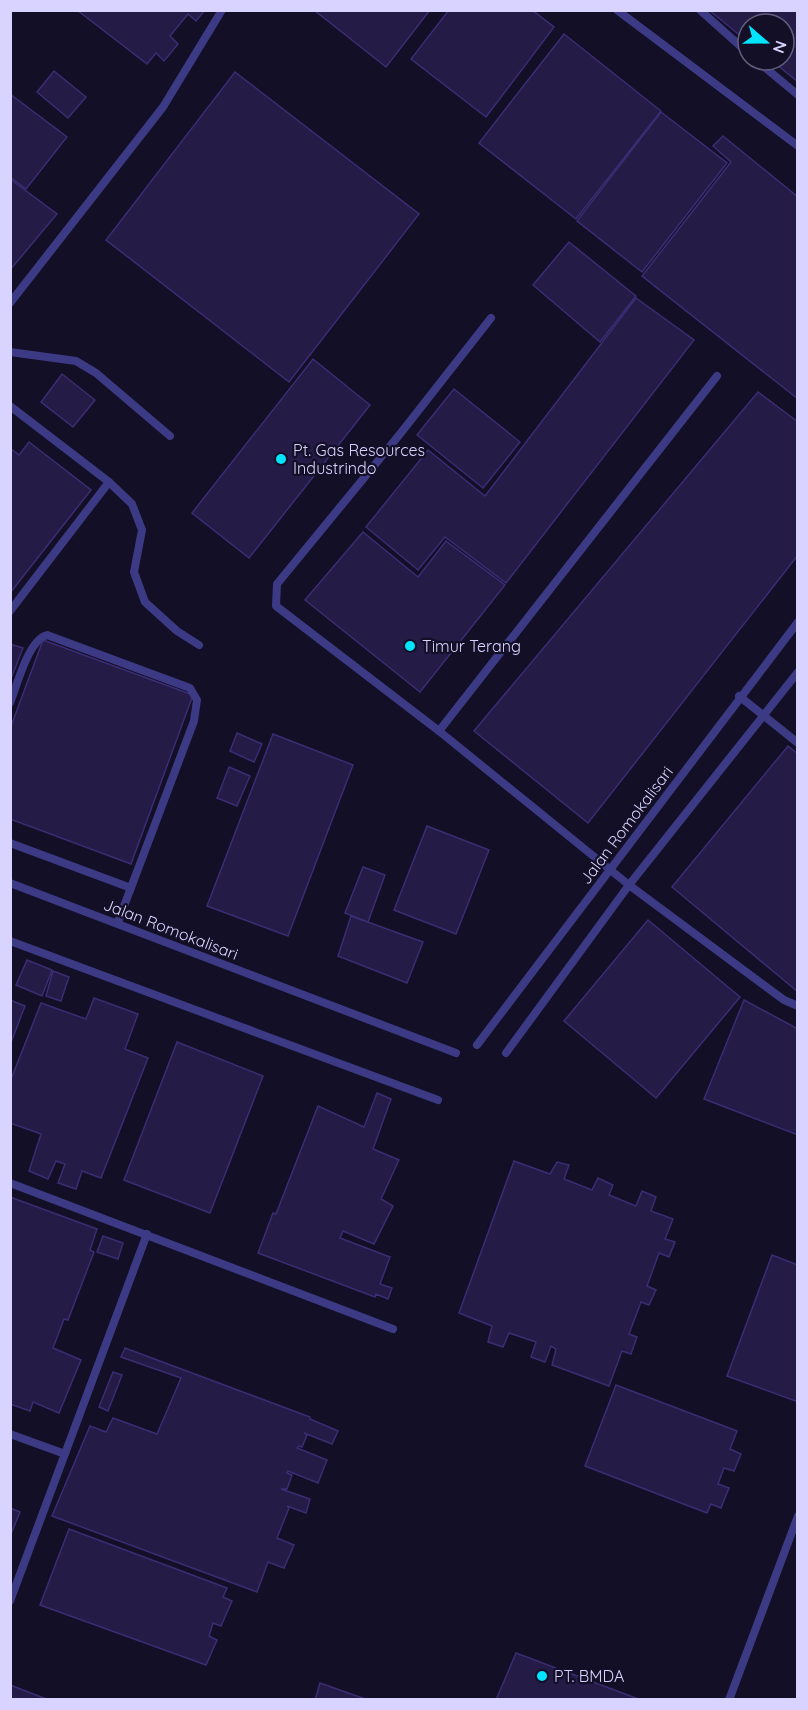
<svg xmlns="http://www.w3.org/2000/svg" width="808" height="1710" font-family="Quicksand,sans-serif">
<rect width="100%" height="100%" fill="#130f26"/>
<g fill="#241b47" stroke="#3b2d73" stroke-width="1.5">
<path d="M77,10H205L196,21L188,14L170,36L178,44L164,61L156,53L147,64Z"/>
<path d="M314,10H430L386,67Z"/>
<path d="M449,10H532L554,27L486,117L411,59Z"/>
<path d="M709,10H798V82L771,60H784V24H748V42Z"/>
<path d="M564,34L661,111L576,219L479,143Z"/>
<path d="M54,71L86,97L68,118L37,92Z"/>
<path d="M235,72L419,214L289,382L106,240Z"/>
<path d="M10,94L67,137L26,189L10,177Z"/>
<path d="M661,112L727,163L642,272L577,221Z"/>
<path d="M723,136L798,197V399L642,276L731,162L713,146Z"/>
<path d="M10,179L57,214L10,270Z"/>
<path d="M569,242L636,296L600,342L533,285Z"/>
<path d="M636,298L694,340L506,583L445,537L418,570L366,527L428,450L485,496Z"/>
<path d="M313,359L370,405L249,558L192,513Z"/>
<path d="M62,374L95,400L73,427L41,402Z"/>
<path d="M454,389L520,442L483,488L417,435Z"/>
<path d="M758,392L798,422V555L588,823L474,731Z"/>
<path d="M29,442L91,490L10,593V448L19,455Z"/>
<path d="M363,532L418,577L446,541L505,585L420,692L305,600Z"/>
<path d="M43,640L193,695L131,864L10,819V729Z"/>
<path d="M10,644L23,648L10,681Z"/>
<path d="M237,733L262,744L254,762L230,751Z"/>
<path d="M273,734L353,765L288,936L207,906Z"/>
<path d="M788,746L798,754V992L672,887Z"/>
<path d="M229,767L250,776L237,806L217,798Z"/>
<path d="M427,826L489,850L456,934L394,910Z"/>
<path d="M363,867L385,875L368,922L345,913Z"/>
<path d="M351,916L423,942L407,983L338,956Z"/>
<path d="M648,920L740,997L656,1098L564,1021Z"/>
<path d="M27,960L52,970L42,996L16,985Z"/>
<path d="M53,971L69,977L61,1001L46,996Z"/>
<path d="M94,998L138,1014L125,1049L148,1058L101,1178L82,1171L76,1189L58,1183L65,1164L56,1161L48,1179L29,1171L41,1134L10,1123V1082L41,1003L86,1019Z"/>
<path d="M10,1000L25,1006L10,1045Z"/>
<path d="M744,1000L798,1029V1135L704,1099Z"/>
<path d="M177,1042L263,1076L210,1213L124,1180Z"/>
<path d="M377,1093L391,1099L373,1149L399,1160L381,1199L393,1206L374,1244L343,1231L340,1238L390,1257L380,1284L392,1288L388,1299L376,1294L375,1297L258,1253L273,1213L276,1214L318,1106L364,1127Z"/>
<path d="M514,1161L550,1174L557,1162L569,1165L564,1179L592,1190L598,1178L613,1185L609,1195L636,1206L642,1191L656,1197L651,1211L673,1219L665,1239L675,1242L669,1257L659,1253L647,1286L656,1290L649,1305L641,1302L629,1334L637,1337L631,1354L622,1351L609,1386L552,1365L556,1349L551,1346L545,1362L531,1357L536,1342L509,1333L503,1347L488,1342L492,1326L459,1313Z"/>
<path d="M10,1197L97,1229L90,1250L94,1252L68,1320L64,1319L53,1348L81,1360L59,1413L33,1402L30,1411L10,1404Z"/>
<path d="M103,1236L123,1243L118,1259L97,1252Z"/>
<path d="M772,1255L798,1265V1402L727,1376Z"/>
<path d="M125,1348L310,1417V1419L338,1431L332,1444L304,1433L307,1435L302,1447L299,1446L297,1448L327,1460L318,1483L288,1471L287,1473L292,1475L287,1489H281L310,1499L306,1513L287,1506L289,1508L277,1538L294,1545L284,1568L268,1562L257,1592L52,1516L90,1426L106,1432L113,1418L157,1434L181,1378L121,1357Z"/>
<path d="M113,1372L122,1375L108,1411L99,1407Z"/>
<path d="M616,1385L737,1431L730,1449L741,1454L734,1471L724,1468L718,1484L729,1488L721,1508L711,1504L707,1513L585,1466Z"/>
<path d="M10,1508L20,1512L11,1534H10Z"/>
<path d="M69,1529L227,1588L223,1597L232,1601L221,1626L213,1623L209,1636L217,1640L206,1665L40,1605Z"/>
<path d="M516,1653L641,1700H496Z"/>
<path d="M320,1683L368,1700H315Z"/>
<path d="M10,1685L49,1700H10Z"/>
</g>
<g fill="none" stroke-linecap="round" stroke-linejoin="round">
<g stroke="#3d3a85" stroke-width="8">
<path d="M617,10L798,146"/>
<path d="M700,10L748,53"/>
<path d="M756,60L798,95"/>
<path d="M10,303L163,107L222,10"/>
<path d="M491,318L400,434L277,584L276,606L439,731L629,885L784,1000L798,1006"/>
<path d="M10,352L76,361L96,373L170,436"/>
<path d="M10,406L109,482L132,504L142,530L134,572L145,602L177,631L199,645"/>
<path d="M10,611L109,482"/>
<path d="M739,696L798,743"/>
<path d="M10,703C17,686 28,640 47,635L190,688L197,700L194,721L118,922"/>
<path d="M439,731L717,376"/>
<path d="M10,843L131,888"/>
<path d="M10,883L456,1053"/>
<path d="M10,941L438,1100"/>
<path d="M477,1045L798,622"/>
<path d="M506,1053L629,885L798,672"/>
<path d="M10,1183L393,1329"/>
<path d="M10,1434L65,1454"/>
<path d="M10,1601L147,1234"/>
<path d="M729,1700L798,1516"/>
</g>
</g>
<g fill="#00e5ff" stroke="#130f26" stroke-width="2">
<circle cx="281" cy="459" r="6"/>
<circle cx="410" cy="646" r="6"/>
<circle cx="542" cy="1676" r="6"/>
</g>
<g text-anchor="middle" stroke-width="4.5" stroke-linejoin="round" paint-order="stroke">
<g font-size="16" fill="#d9d4ff" stroke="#130f26" text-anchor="start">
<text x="293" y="456">Pt. Gas Resources<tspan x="293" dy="18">Industrindo</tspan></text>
<text x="422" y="652">Timur Terang</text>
<text x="554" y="1682">PT. BMDA</text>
</g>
<g font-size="16" fill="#d9d4ff" stroke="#130f26">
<text transform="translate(626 825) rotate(-53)" y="6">Jalan Romokalisari</text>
<text transform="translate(171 929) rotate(21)" y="6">Jalan Romokalisari</text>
</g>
</g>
<rect width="808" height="1710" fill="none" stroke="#d9d4ff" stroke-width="24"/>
<g transform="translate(766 42) rotate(110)"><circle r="28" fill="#130f26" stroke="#625e7d" stroke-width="1.5"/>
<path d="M0-4.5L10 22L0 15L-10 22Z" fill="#00e5ff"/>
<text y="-9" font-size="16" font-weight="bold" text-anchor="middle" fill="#d9d4ff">N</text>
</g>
</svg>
